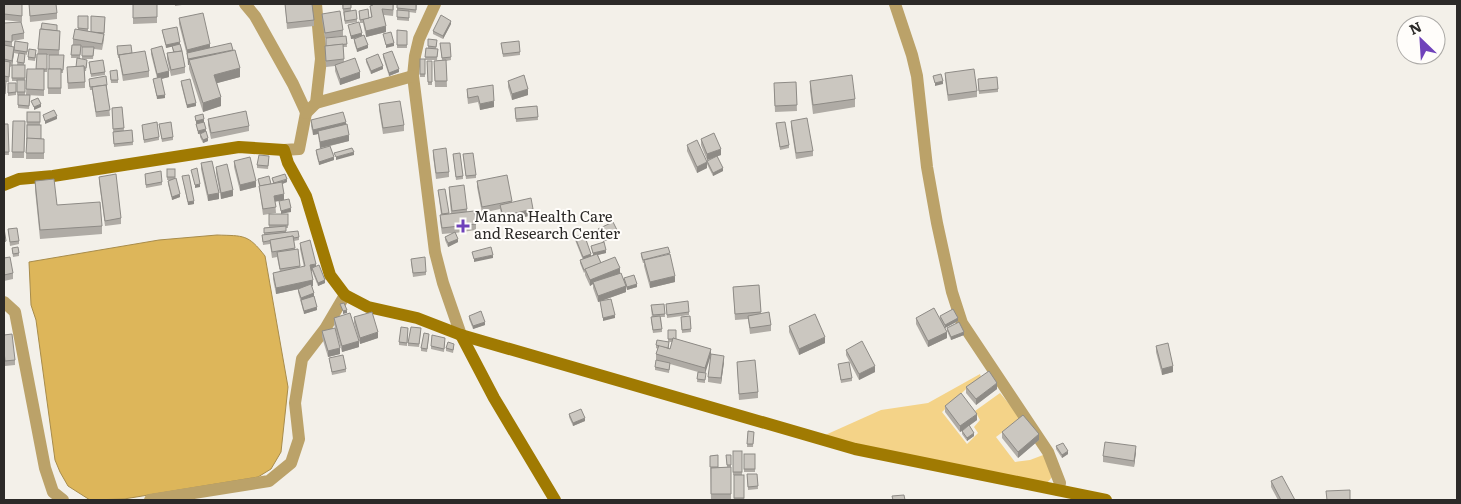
<svg xmlns="http://www.w3.org/2000/svg" width="1461" height="504" font-family="Literata,serif">
<rect width="100%" height="100%" fill="#f3f0e9"/>
<path fill="#f4d388" d="M980,374L981,377L965,390L942,412L967,444L978,433L974,427L980,420L975,411L1000,393L1021,418L996,437L1015,462L1030,460L1051,452L1053,476L1047,483L996,476L823,436L881,410L928,403Z"/>
<path fill="#ddb65a" stroke="#a88c4b" d="M217,235C244,236 248,234 265,256L288,387L281,452L271,469L258,477L124,499L90,500L68,486L60,472L55,460L36,320L31,305L29,262L159,240Z"/>
<g fill="none" stroke-linecap="round" stroke-linejoin="round">
<g stroke="#bba269" stroke-width="12">
<path d="M245,4L255,16L293,84L305,110L306,113L299,149L284,150"/>
<path d="M435,4L419,39L415,56L413,76L435,252L443,283L461,335"/>
<path d="M895,4L912,55L917,76L927,167L937,223L952,292L962,323L1048,452L1060,483L1058,490"/>
<path d="M316,103L413,76"/>
<path d="M306,113L316,103L321,59L316,4"/>
<path d="M4,302L15,312L45,468L53,492L63,500"/>
<path d="M150,500L269,481L291,463L299,439L295,403L302,359L325,329L345,295"/>
</g>
<g stroke="#a07a02" stroke-width="12">
<path d="M4,185L19,179L53,176L239,147L284,150L288,163L306,196L330,275L345,295L368,307L417,318L461,335L855,449L1106,500"/>
<path d="M461,335L494,398L555,500"/>
</g>
</g>
<g fill="#afaba5" fill-rule="evenodd">
<path d="M4,4H22V22L4,20Z"/>
<path d="M29,4L57,13V19L30,22Z"/>
<path d="M133,4H157V23L133,24Z"/>
<path d="M175,4H189L175,6Z"/>
<path d="M285,4L314,20V26L287,29Z"/>
<path d="M342,4H351V11L357,19V22L345,24Z"/>
<path d="M394,4L393,16L384,15L386,32L366,37L363,23H360L359,11L369,18L371,17L370,6Z"/>
<path d="M417,4L416,13L409,12V21L397,20V8Z"/>
<path d="M322,14L343,30V36L327,38L346,36L347,47H343L344,62L360,78L340,85L335,71V66L326,67L325,52V46H326V38H325L322,20Z"/>
<path d="M78,16H88V31L91,32L105,17L104,40L102,50L94,49L93,59H82L87,63L86,71H85V88L68,89L67,73L76,67L82,59V47H81L80,58H71L72,45H73V39L78,29Z"/>
<path d="M179,18L240,77L217,83L221,106L203,112L189,69V65H188L187,55L179,24Z"/>
<path d="M4,23L24,33V39L12,41V47H14L28,43L27,55L25,54L24,65H25V95H30L29,109L18,108V95H17V81H12V66L10,67L9,82H6L5,97H4ZM14,53L19,54L17,65H12Z"/>
<path d="M451,24L443,39L433,34V31Z"/>
<path d="M348,25L362,35L368,48L357,52L354,42V39H351Z"/>
<path d="M162,30L180,44L185,67V73L171,76L167,59V53L173,52L172,46L166,48Z"/>
<path d="M397,30L407,31V48H397Z"/>
<path d="M57,31L60,37L59,55H64L63,73H61V94H48V69H49V55H47V72H44V96L26,95L27,69H36L38,49Z"/>
<path d="M428,39L437,43L436,49H438L437,60H425L426,48H428Z"/>
<path d="M440,43H450L451,60L446,61L447,87H435L434,61L442,60Z"/>
<path d="M501,43L520,52V55L503,57Z"/>
<path d="M117,46L132,53L149,71V77L123,81L119,58H118Z"/>
<path d="M151,49L169,77L161,79L165,98L157,99L153,79L157,78L151,54Z"/>
<path d="M36,53L35,61L28,60V57Z"/>
<path d="M383,54L399,72L389,76L383,57Z"/>
<path d="M366,59L383,69L371,74L366,62Z"/>
<rect x="420" y="59" width="5" height="18"/>
<path d="M427,61H432V85H428Z"/>
<path d="M89,62L105,72V75L91,77Z"/>
<path d="M945,73L977,91V97L948,101L945,79Z"/>
<path d="M110,74L118,80V83H111Z"/>
<path d="M181,81L196,106L187,108L181,84Z"/>
<path d="M508,81L528,95L512,100L508,87Z"/>
<path d="M810,81L855,99V107L813,114L810,90Z"/>
<path d="M89,82L107,85V88L110,116L96,117L92,90H90Z"/>
<path d="M796,82L797,111L775,112L774,89Z"/>
<path d="M978,82L998,89V92L979,94Z"/>
<path d="M8,83H16V95L8,96Z"/>
<path d="M467,89L494,107L480,110L478,102L468,104L467,95Z"/>
<path d="M379,104L404,125V131L383,134L379,110Z"/>
<path d="M537,106L538,120L516,122L515,108Z"/>
<path d="M122,107L124,131L132,130L133,145L114,147L112,108Z"/>
<path d="M27,112H40V125L41,139H44V159H26Z"/>
<path d="M195,116L204,122L208,141L203,143L200,137V134H198Z"/>
<path d="M208,119L249,126V131L211,139L208,125Z"/>
<path d="M311,120L346,125L349,141L330,146L334,160L319,165L316,153V150L329,146L320,148L318,134L313,135L311,126Z"/>
<path d="M13,121H25L24,158H12Z"/>
<path d="M791,121L813,151V156L796,159L791,127Z"/>
<path d="M776,123L789,145V148L780,150Z"/>
<path d="M4,124H8L9,155H4Z"/>
<path d="M159,124L173,137V140L162,142Z"/>
<path d="M142,125L159,137V140L144,143Z"/>
<path d="M701,139L721,155L717,156L723,171L713,176L707,164V161L716,157L707,160L701,145Z"/>
<path d="M687,145L707,168L697,173L687,151Z"/>
<path d="M433,150L449,172V177L436,179L433,156Z"/>
<path d="M453,154L463,176V179L456,180Z"/>
<path d="M463,154L476,175V178L466,179Z"/>
<path d="M269,159L268,169L257,168V165Z"/>
<path d="M234,161L256,187L240,191L234,167Z"/>
<path d="M201,163L219,199L208,201L201,169Z"/>
<path d="M216,167L233,196L221,199L216,173Z"/>
<path d="M167,169H175V179L180,197L172,200L168,184V181L170,180H167Z"/>
<path d="M145,174L162,182V185L146,188Z"/>
<path d="M182,176L194,204L188,205Z"/>
<path d="M99,177L121,218V224L105,226L99,182Z"/>
<path d="M272,178L287,182L282,184L284,200L275,201L276,213L269,214H288V228H286V232L299,237V240L294,241L295,250L298,249L300,268L304,267L300,249V243L316,267L325,283L318,286L312,271H311L313,286H312L317,310L304,314L298,292V289L276,294L273,279V273L280,272L277,257L272,258L270,244L263,245L262,235H264V228L269,227V214L263,215L258,179L271,184L273,183Z"/>
<path d="M35,181L57,205L102,226V234L40,239L35,190Z"/>
<path d="M477,181L512,201V203L533,215L503,222L500,209L482,213L477,187Z"/>
<path d="M449,187L467,209V211L476,224V230L455,233L458,242L448,247L445,240V237L454,233L442,234L440,221V215H441L438,190L449,214L451,213L449,193Z"/>
<path d="M8,229L19,241V244L10,246Z"/>
<path d="M598,229L618,235L603,242L598,232Z"/>
<path d="M575,237L591,256L593,255L591,246L606,253L598,255L601,263L620,273L624,281V278L637,287L627,290L626,287V292L598,302L593,288V284L590,286L585,275V272L584,273L580,263V260H583L575,240Z"/>
<path d="M12,248L19,253V256L13,257Z"/>
<path d="M641,253L675,282L650,288L644,266V263H643L641,256Z"/>
<path d="M4,258L13,273V279L4,281Z"/>
<path d="M411,262L426,272V275L413,277Z"/>
<path d="M759,285L761,314L771,325V331L750,334L748,319L735,320L733,287Z"/>
<path d="M664,304L665,317H661L662,332L653,333L651,320V317H652L651,308Z"/>
<path d="M666,304L689,312V315L667,318Z"/>
<path d="M469,316L485,325L473,329L469,319Z"/>
<path d="M690,316L691,332L682,333L681,317Z"/>
<path d="M940,316L958,321L945,328L947,338L928,347L916,324V318L940,319Z"/>
<path d="M354,317L378,338L360,344L354,323Z"/>
<path d="M334,318L359,347L342,352L334,324Z"/>
<path d="M789,326L825,343L799,355L789,332Z"/>
<path d="M408,328L407,346L399,345V342Z"/>
<path d="M947,328L964,335L951,340L947,331Z"/>
<path d="M668,330L676,339L711,349L705,373V383L697,382L698,372L670,364L669,373L655,370V367L664,362L656,360V354L658,349L656,348V345L668,342ZM668,342H672L670,349L669,348V345Z"/>
<path d="M322,331L340,354L328,357L322,337Z"/>
<path d="M421,331L419,347L408,346V343Z"/>
<path d="M4,335L15,360V365L5,366L4,356Z"/>
<path d="M429,337L427,352L421,351V348Z"/>
<path d="M445,341L444,352L431,349V346Z"/>
<path d="M1156,346L1173,372L1162,375L1156,352Z"/>
<path d="M454,347L453,353L446,351V348Z"/>
<path d="M846,350L875,372L859,380L846,355Z"/>
<path d="M329,358L346,369V372L332,375Z"/>
<path d="M724,362L721,384L708,382V377Z"/>
<path d="M737,362L758,392V398L739,400Z"/>
<path d="M838,364L852,378V381L841,383Z"/>
<path d="M966,387L997,389L976,405L966,393Z"/>
<path d="M945,406L977,420L969,426L974,436L967,441L962,434V431L960,432L945,412Z"/>
<path d="M569,414L585,421L573,426L569,417Z"/>
<path d="M748,431L754,432L753,447H747Z"/>
<path d="M1002,432L1039,440L1018,458L1002,438Z"/>
<path d="M1056,446L1068,454L1062,458L1056,449Z"/>
<rect x="733" y="451" width="9" height="24"/>
<path d="M1136,452L1134,467L1103,462V456Z"/>
<rect x="744" y="454" width="11" height="18"/>
<path d="M718,455V467H727L726,455H731V500H711L710,456Z"/>
<path d="M747,474H757L758,489L748,490Z"/>
<rect x="734" y="475" width="10" height="25"/>
<path d="M1271,481L1295,500H1278L1271,487Z"/>
</g>
<g fill="#8e8b86">
<path d="M451,21V24L443,39V36Z"/>
<path d="M386,26V32L366,37V31Z"/>
<path d="M362,33V36L351,39V36Z"/>
<path d="M180,42V45L166,48V45Z"/>
<path d="M394,43V46L386,48V45Z"/>
<path d="M210,44V50L187,56V50Z"/>
<path d="M368,45V48L357,52V49Z"/>
<path d="M14,47V53L12,67V61Z"/>
<path d="M233,50L189,60V65H188V59Z"/>
<path d="M383,66V69L371,74V71Z"/>
<path d="M240,68V77L214,84V75Z"/>
<path d="M399,69V72L389,76V73Z"/>
<path d="M169,71V77L157,80V74Z"/>
<path d="M360,72V78L340,85V79Z"/>
<path d="M943,81V84L935,86V83Z"/>
<path d="M528,89V95L512,100V94Z"/>
<path d="M165,95V98L157,99V96Z"/>
<path d="M221,97V106L203,112V103Z"/>
<path d="M494,101V107L480,110V104Z"/>
<path d="M196,103V106L187,108V105Z"/>
<path d="M41,104V107L34,110V107Z"/>
<path d="M57,116V119L45,124V121Z"/>
<path d="M204,119V122L196,124V121Z"/>
<path d="M346,122V128L318,131V134L313,135V130Z"/>
<path d="M206,129V132L198,134V131Z"/>
<path d="M349,135V141L320,148V142Z"/>
<path d="M208,138V141L203,143V140Z"/>
<path d="M721,149V155L707,160V154Z"/>
<path d="M354,152V155L336,160V157Z"/>
<path d="M334,157V160L319,165V162Z"/>
<path d="M707,162V168L697,173V167Z"/>
<path d="M723,168V171L713,176V173Z"/>
<path d="M287,179V182L275,187V184Z"/>
<path d="M256,181V187L240,191V185Z"/>
<path d="M200,184V187L195,188V185Z"/>
<path d="M233,190V196L221,199V193Z"/>
<path d="M219,193V199L208,201V195Z"/>
<path d="M180,194V197L172,200V197Z"/>
<path d="M284,194V200L274,202V196Z"/>
<path d="M194,201V204L188,205V202Z"/>
<path d="M291,208V212L281,214V211Z"/>
<path d="M533,209V215L503,222V216Z"/>
<path d="M618,232V235L603,242V239Z"/>
<path d="M458,239V242L448,247V243Z"/>
<path d="M606,250V253L593,256V253Z"/>
<path d="M591,254V257L583,260V257Z"/>
<path d="M493,255V258L474,262V259Z"/>
<path d="M316,264V270L312,268V271H310V265Z"/>
<path d="M620,268V274L593,282V284L590,286V280Z"/>
<path d="M675,276V282L650,288V282Z"/>
<path d="M313,280V286L276,294V288Z"/>
<path d="M325,280V283L318,286V283Z"/>
<path d="M637,284V287L627,290V287Z"/>
<path d="M626,286V292L598,302V296Z"/>
<path d="M314,293V296L301,301V298Z"/>
<path d="M317,307V310L304,314V311Z"/>
<path d="M347,310V313L343,314V311Z"/>
<path d="M615,315V318L603,321V318Z"/>
<path d="M958,318V321L945,328V325Z"/>
<path d="M485,322V325L473,329V326Z"/>
<path d="M378,332V338L360,344V338Z"/>
<path d="M947,332V338L928,347V341Z"/>
<path d="M964,332V335L951,340V337Z"/>
<path d="M825,337V343L799,355V349Z"/>
<path d="M359,341V347L342,352V346Z"/>
<path d="M340,348V354L328,357V351Z"/>
<path d="M711,349V355L705,374V368Z"/>
<path d="M724,356V362L721,384V378Z"/>
<path d="M875,366V372L859,380V374Z"/>
<path d="M1173,366V372L1162,375V369Z"/>
<path d="M997,383V389L976,405V399Z"/>
<path d="M977,414V420L960,432V426Z"/>
<path d="M585,418V421L573,426V423Z"/>
<path d="M974,433V436L967,441V438Z"/>
<path d="M1039,434V440L1018,458V452Z"/>
<path d="M1136,446V452L1134,467V461Z"/>
<path d="M1068,451V454L1062,458V455Z"/>
</g>
<g fill="#cbc7c0" stroke="#8e8b86">
<path d="M4,4H22V16L4,14Z"/>
<path d="M29,4H56L57,13L30,16Z"/>
<path d="M133,4H157V17L133,18Z"/>
<path d="M285,4H312L314,20L287,23Z"/>
<path d="M343,4H351V8L343,9Z"/>
<path d="M373,4H393V10L382,9L386,26L366,31L363,19L372,17L370,6L373,5Z"/>
<path d="M397,4H416V10L397,8Z"/>
<path d="M368,9L369,18L360,20L359,11Z"/>
<path d="M356,10L357,19L345,21L344,12Z"/>
<path d="M397,10L409,11V18L397,17Z"/>
<path d="M340,11L343,30L325,33L322,14Z"/>
<path d="M203,13L210,44L187,50L179,18Z"/>
<path d="M441,15L451,21L443,36L433,31Z"/>
<path d="M78,16H88V29L78,28Z"/>
<path d="M91,16L105,17L104,33L91,32Z"/>
<path d="M21,22L24,33L12,35V42L4,41V23Z"/>
<path d="M359,22L362,33L351,36L348,25Z"/>
<path d="M42,23L57,25V31L41,29Z"/>
<path d="M177,27L180,42L166,45L162,30Z"/>
<path d="M40,29L60,31L59,50L38,49Z"/>
<path d="M75,29L104,34L102,44L73,39Z"/>
<path d="M397,30L407,31V45H397Z"/>
<path d="M391,32L394,43L386,45L383,34Z"/>
<path d="M364,35L368,45L357,49L354,39Z"/>
<path d="M346,36L347,44L326,46V38Z"/>
<path d="M428,39L437,40L436,47L428,46Z"/>
<path d="M15,41L28,43L27,52L14,50Z"/>
<path d="M519,41L520,52L503,54L501,43Z"/>
<path d="M231,43L233,50L188,59L187,53Z"/>
<path d="M440,43H450L451,57L442,58Z"/>
<path d="M180,44L182,51L174,52L172,46Z"/>
<path d="M343,44L344,59L326,61L325,46Z"/>
<path d="M4,45L14,47L12,61L4,59Z"/>
<path d="M72,45H81L80,55H71Z"/>
<path d="M131,45L132,53L118,55L117,46Z"/>
<path d="M162,46L169,71L157,74L151,49Z"/>
<path d="M82,47H94L93,56H82Z"/>
<path d="M426,48L438,49L437,57H425Z"/>
<path d="M29,49L36,50L35,58L28,57Z"/>
<path d="M235,50L240,68L214,75L221,97L203,103L189,60Z"/>
<path d="M145,51L149,71L123,75L119,55Z"/>
<path d="M182,51L185,67L171,70L167,53Z"/>
<path d="M392,51L399,69L389,73L383,54Z"/>
<path d="M19,53L25,54L24,63L17,62Z"/>
<path d="M37,54H47V69H36Z"/>
<path d="M378,54L383,66L371,71L366,59Z"/>
<path d="M49,55H64L63,70H61V69H49Z"/>
<path d="M77,58L87,60L86,68H84V66L76,67Z"/>
<path d="M355,58L360,72L340,79L335,65Z"/>
<rect x="420" y="59" width="5" height="15"/>
<path d="M103,60L105,72L91,74L89,62Z"/>
<path d="M446,60L447,81H435L434,61Z"/>
<path d="M4,61L10,62L9,77L4,76Z"/>
<path d="M427,61H432V82H428Z"/>
<rect x="12" y="65" width="13" height="13"/>
<path d="M84,66L85,82L68,83L67,67Z"/>
<path d="M27,69H44V90L26,89Z"/>
<rect x="48" y="69" width="13" height="19"/>
<path d="M974,69L977,91L948,95L945,73Z"/>
<path d="M117,70L118,80H111L110,71Z"/>
<path d="M941,74L943,81L935,83L933,76Z"/>
<path d="M524,75L528,89L512,94L508,81Z"/>
<path d="M852,75L855,99L813,105L810,81Z"/>
<path d="M106,76L107,85L90,87L89,79Z"/>
<path d="M161,77L165,95L157,96L153,79Z"/>
<path d="M997,77L998,89L979,91L978,79Z"/>
<path d="M190,79L196,103L187,105L181,81Z"/>
<rect x="17" y="80" width="8" height="12"/>
<path d="M4,81H6L5,94H4Z"/>
<path d="M796,82L797,105L775,106L774,83Z"/>
<path d="M8,83H16V92L8,93Z"/>
<path d="M106,85L110,110L96,112L92,87Z"/>
<path d="M493,85L494,101L480,104L478,96L468,98L467,89Z"/>
<path d="M18,95H30L29,106L18,105Z"/>
<path d="M38,98L41,104L34,107L31,101Z"/>
<path d="M400,101L404,125L383,128L379,104Z"/>
<path d="M537,106L538,117L516,119L515,108Z"/>
<path d="M122,107L124,128L113,129L112,108Z"/>
<path d="M54,110L57,116L45,121L43,115Z"/>
<path d="M246,111L249,126L211,133L208,119Z"/>
<rect x="27" y="112" width="13" height="10"/>
<path d="M343,112L346,122L313,130L311,120Z"/>
<path d="M203,114L204,119L196,121L195,116Z"/>
<path d="M807,118L813,151L796,153L791,121Z"/>
<path d="M13,121H25L24,152H12Z"/>
<path d="M157,122L159,137L144,140L142,125Z"/>
<path d="M171,122L173,137L162,139L159,124Z"/>
<path d="M204,122L206,129L198,131L196,124Z"/>
<path d="M785,122L789,145L780,147L776,123Z"/>
<path d="M4,124H8L9,152H4Z"/>
<path d="M347,124L349,135L320,142L318,131Z"/>
<rect x="27" y="125" width="14" height="14"/>
<path d="M132,130L133,142L114,144L113,132Z"/>
<path d="M206,131L208,138L203,140L200,134Z"/>
<path d="M714,133L721,149L707,154L701,139Z"/>
<path d="M27,138L44,139V153H26Z"/>
<path d="M697,140L707,162L697,167L687,145Z"/>
<path d="M330,146L334,157L319,162L316,150Z"/>
<path d="M352,148L354,152L336,157L334,153Z"/>
<path d="M446,148L449,172L436,173L433,150Z"/>
<path d="M460,153L463,176L456,177L453,154Z"/>
<path d="M473,153L476,175L466,176L463,154Z"/>
<path d="M259,155L269,156L268,166L257,165Z"/>
<path d="M717,156L723,168L713,173L707,161Z"/>
<path d="M250,157L256,181L240,185L234,161Z"/>
<path d="M212,161L219,193L208,195L201,163Z"/>
<path d="M227,164L233,190L221,193L216,167Z"/>
<path d="M197,168L200,184L195,185L191,170Z"/>
<rect x="167" y="169" width="8" height="8"/>
<path d="M161,171L162,182L146,185L145,174Z"/>
<path d="M116,174L121,218L105,221L99,177Z"/>
<path d="M285,174L287,179L274,183L272,178Z"/>
<path d="M189,175L194,201L188,202L182,176Z"/>
<path d="M507,175L512,201L482,207L477,181Z"/>
<path d="M269,176L271,184L260,186L258,179Z"/>
<path d="M176,178L180,194L172,197L168,181Z"/>
<path d="M54,179L57,205L100,202L102,226L40,230L35,181Z"/>
<path d="M282,182L284,194L274,196L276,207L263,209L259,186Z"/>
<path d="M464,185L467,209L452,211L449,187Z"/>
<path d="M445,189L449,213L442,214L438,190Z"/>
<path d="M531,198L533,209L503,216L500,205Z"/>
<path d="M289,199L291,208L281,211L279,201Z"/>
<path d="M474,211L476,224L442,228L440,215Z"/>
<rect x="269" y="214" width="19" height="11"/>
<path d="M613,222L618,232L603,239L598,229Z"/>
<path d="M286,226V231L264,233V228Z"/>
<path d="M4,228L6,241L4,242Z"/>
<path d="M17,228L19,241L10,242L8,229Z"/>
<path d="M298,231L299,237L294,238L293,236L263,242L262,235Z"/>
<path d="M455,232L458,239L448,243L445,237Z"/>
<path d="M584,234L591,254L583,257L575,237Z"/>
<path d="M293,236L295,248L272,252L270,240Z"/>
<path d="M310,240L316,264L310,265L313,280L276,288L273,273L305,266L300,243Z"/>
<path d="M604,242L606,250L593,253L591,246Z"/>
<path d="M18,247L19,253L13,254L12,248Z"/>
<path d="M491,247L493,255L474,259L472,252Z"/>
<path d="M668,247L670,253L643,260L641,253Z"/>
<path d="M298,249L300,266L280,269L277,252Z"/>
<path d="M597,254L601,263L584,270L580,260Z"/>
<path d="M670,254L675,276L650,282L644,260Z"/>
<path d="M10,257L13,273L4,275V258Z"/>
<path d="M425,257L426,272L413,273L411,259Z"/>
<path d="M615,257L620,268L590,280L585,269Z"/>
<path d="M319,265L325,280L318,283L312,268Z"/>
<path d="M621,273L626,286L598,296L593,282Z"/>
<path d="M634,275L637,284L627,287L624,278Z"/>
<path d="M311,284L314,293L301,298L298,289Z"/>
<path d="M759,285L761,312L735,314L733,287Z"/>
<path d="M314,296L317,307L304,311L301,300Z"/>
<path d="M611,299L615,315L603,318L600,301Z"/>
<path d="M688,301L689,312L667,315L666,304Z"/>
<path d="M344,303L347,310L343,311L340,304Z"/>
<path d="M664,304L665,314L653,315L651,305Z"/>
<path d="M934,308L947,332L928,341L916,318Z"/>
<path d="M953,309L958,318L945,325L940,316Z"/>
<path d="M481,311L485,322L473,326L469,316Z"/>
<path d="M372,312L378,332L360,338L354,317Z"/>
<path d="M769,312L771,325L750,328L748,316Z"/>
<path d="M350,313L359,341L342,346L334,318Z"/>
<path d="M815,314L825,337L799,349L789,326Z"/>
<path d="M660,316L662,329L653,330L651,317Z"/>
<path d="M690,316L691,329L682,330L681,317Z"/>
<path d="M959,322L964,332L951,337L947,328Z"/>
<path d="M401,327L408,328L407,343L399,342Z"/>
<path d="M411,327L421,328L419,344L408,343Z"/>
<path d="M335,328L340,348L328,351L322,331Z"/>
<path d="M668,330H676V339L673,338V339H668Z"/>
<path d="M424,333L429,334L427,349L421,348Z"/>
<path d="M12,334L15,360L5,361L4,351V335Z"/>
<path d="M432,335L445,338L444,349L431,346Z"/>
<path d="M673,338L711,349L705,368L656,354L659,345L670,349Z"/>
<path d="M657,340L669,342L668,348L656,345Z"/>
<path d="M862,341L875,366L859,374L846,350Z"/>
<path d="M448,342L454,344L453,350L446,348Z"/>
<path d="M1168,343L1173,366L1162,369L1156,346Z"/>
<path d="M711,354L724,356L721,378L708,377Z"/>
<path d="M343,355L346,369L332,372L329,358Z"/>
<path d="M656,360L670,363L669,370L655,367Z"/>
<path d="M755,360L758,392L739,394L737,362Z"/>
<path d="M849,362L852,378L841,380L838,364Z"/>
<path d="M989,371L997,383L976,399L966,387Z"/>
<path d="M698,372L706,373L705,380L697,379Z"/>
<path d="M961,393L977,414L960,426L945,406Z"/>
<path d="M581,409L585,418L573,423L569,414Z"/>
<path d="M1023,415L1039,434L1018,452L1002,432Z"/>
<path d="M969,425L974,433L967,438L962,431Z"/>
<path d="M748,431L754,432L753,444H747Z"/>
<path d="M1105,442L1136,446L1134,461L1103,456Z"/>
<path d="M1063,443L1068,451L1062,455L1056,446Z"/>
<rect x="733" y="451" width="9" height="21"/>
<rect x="744" y="454" width="11" height="15"/>
<path d="M718,455V467H710V456Z"/>
<path d="M726,455H731V465H727Z"/>
<path d="M731,467V494H711V468Z"/>
<path d="M747,474H757L758,486L748,487Z"/>
<rect x="734" y="475" width="10" height="23"/>
<path d="M1282,476L1295,500H1281L1271,481Z"/>
<path d="M1350,490V500H1327L1326,491Z"/>
<path d="M904,495L905,500H893L892,496Z"/>
</g>
<path fill="#6f42ba" stroke="#fffdfa" stroke-width="2" d="M460.5 218.5h5v5h5v5h-5v5h-5v-5h-5v-5h5z"/>
<g text-anchor="middle" stroke-width="4" stroke-linejoin="round" paint-order="stroke">
<g font-size="15" fill="#2c2a28" stroke="#fffdfa" text-anchor="start">
<text x="474" y="222">Manna Health Care<tspan x="474" dy="17">and Research Center</tspan></text>
</g>
</g>
<rect width="1461" height="504" fill="none" stroke="#2c2a28" stroke-width="10"/>
<g transform="translate(1421 40) rotate(335)"><circle r="24" fill="#fffdfa" stroke="#aba9a6"/>
<path d="M0-4L9 19L0 12L-9 19Z" fill="#6f42ba"/>
<text y="-8" font-size="14" font-weight="bold" text-anchor="middle" fill="#2c2a28">N</text>
</g>
</svg>
